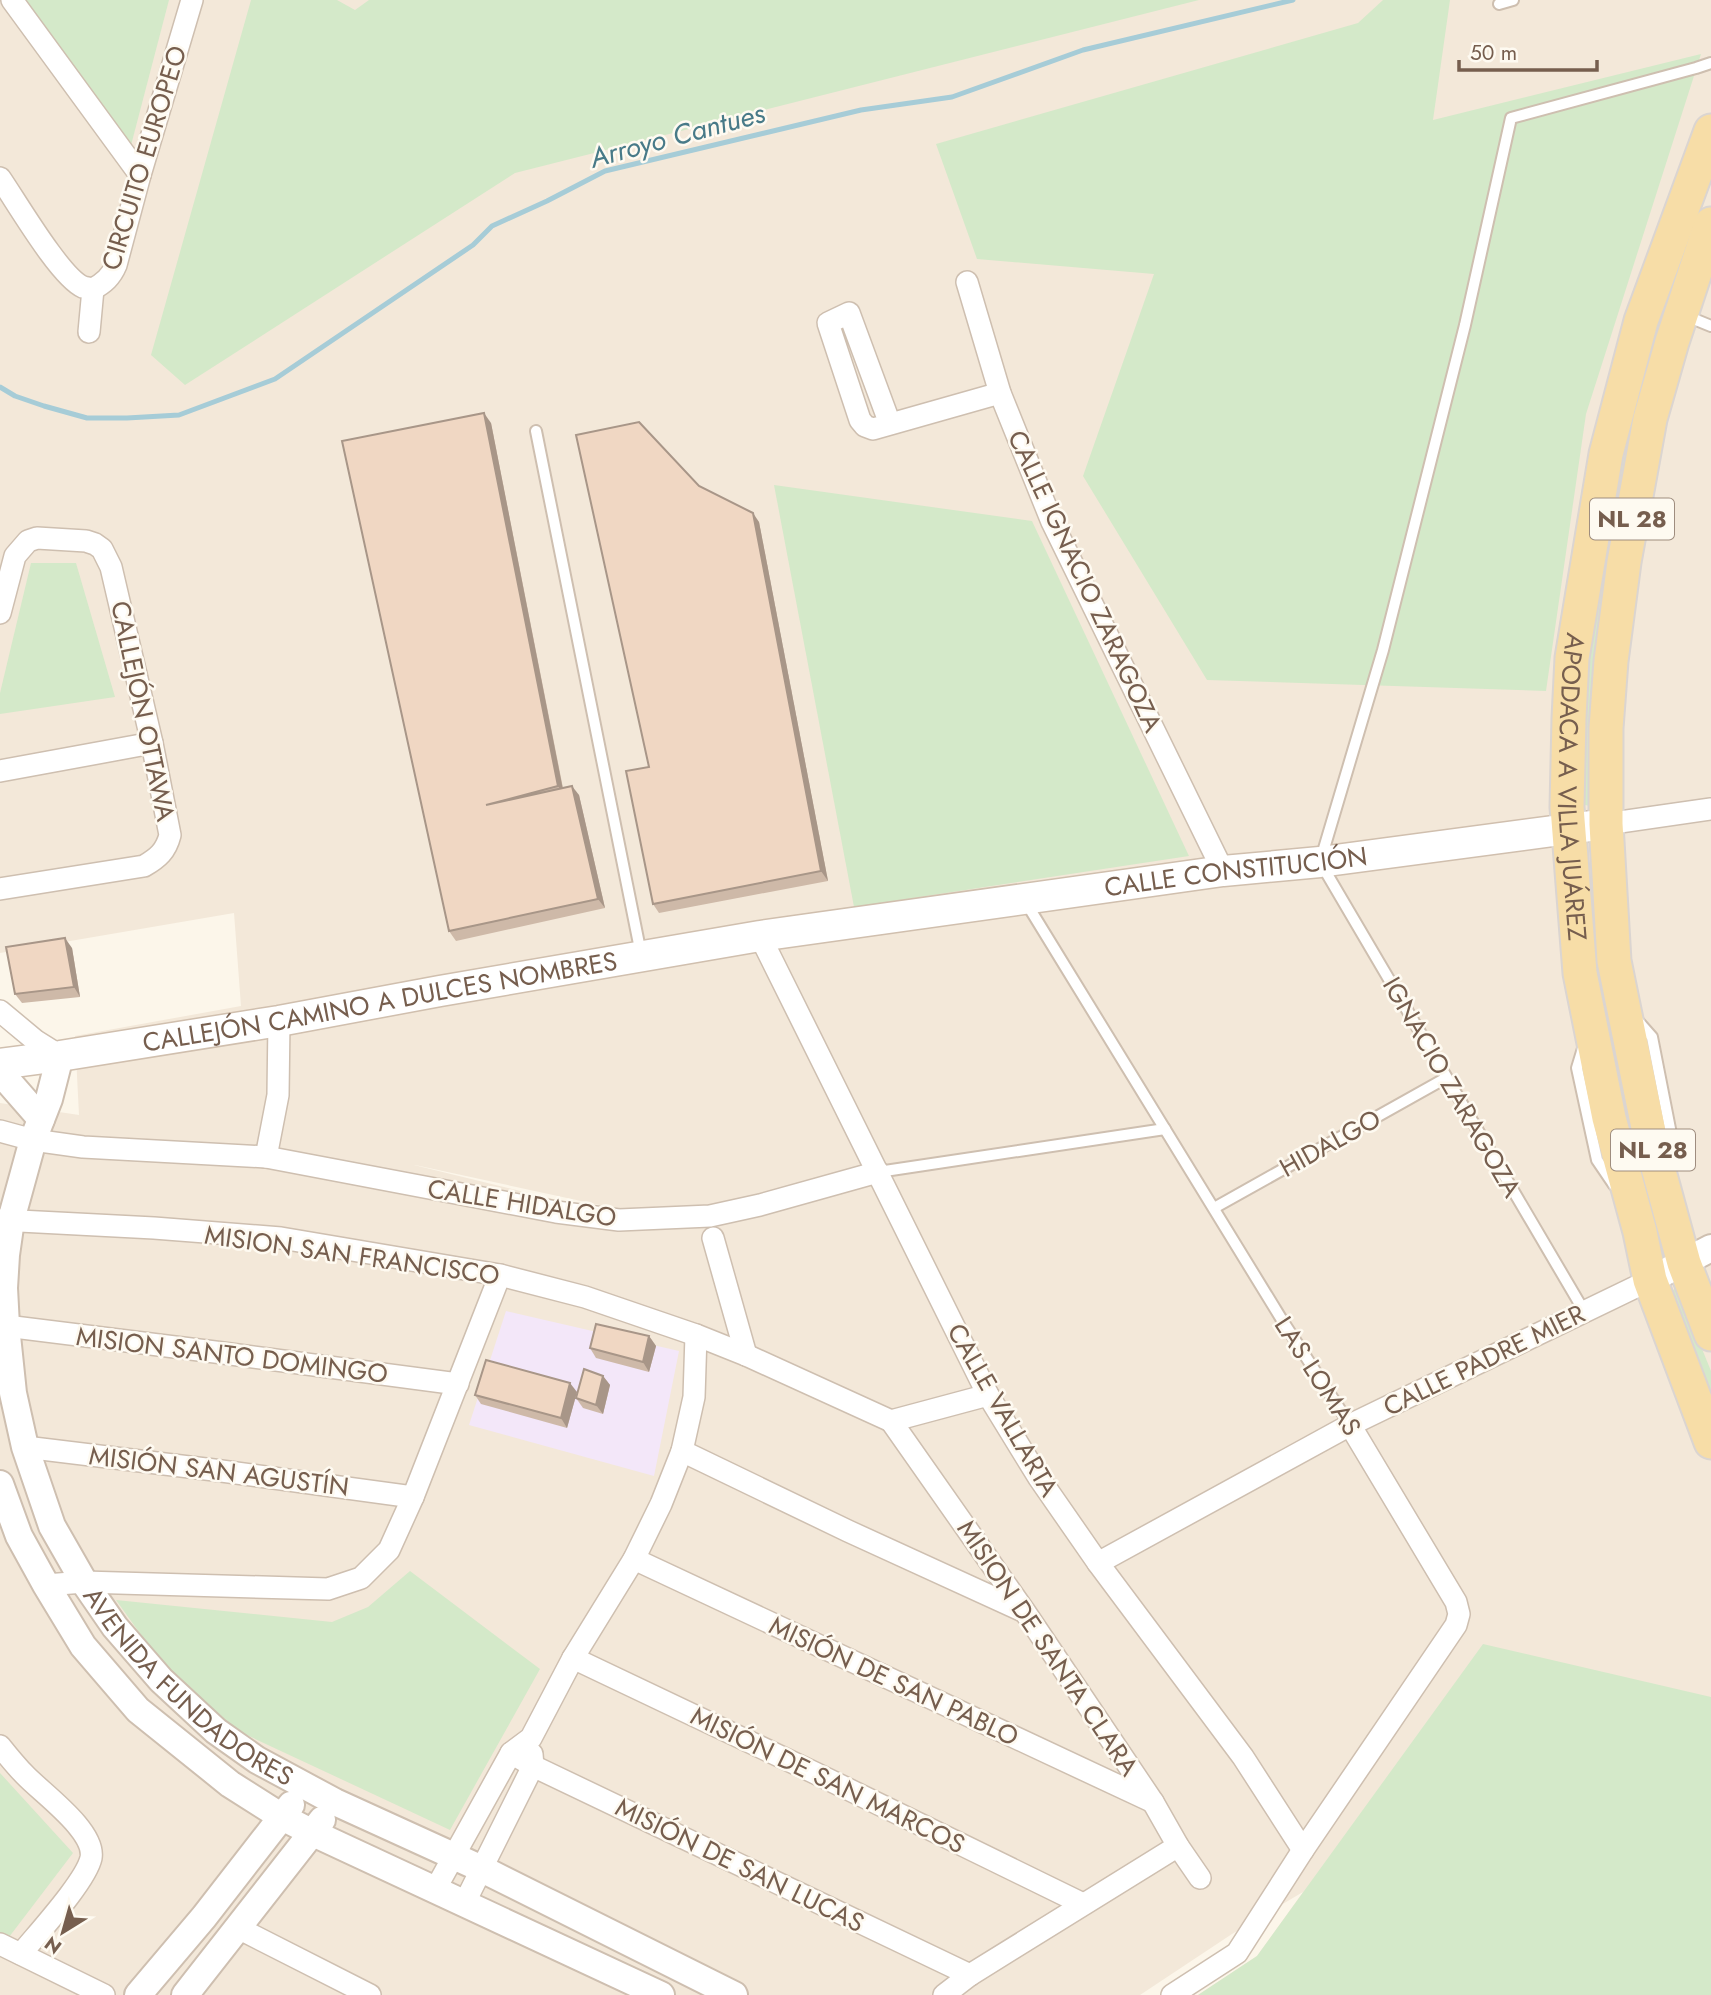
<svg xmlns="http://www.w3.org/2000/svg" width="1711" height="1995" font-family="Jost,sans-serif">
<rect width="100%" height="100%" fill="#fcf6ea"/>
<path fill="#f3e8d9" fill-rule="evenodd" d="M0,0H1711V1995H1198L1257,1956L1303,1892L1232,1934L1140,1995H0V1103L79,1115L75,1036L241,1006L234,913L0,953ZM414,1165H415L618,1209L607,1212Z"/>
<path fill="#f3e7f9" d="M506,1311L679,1351L654,1476L469,1425Z"/>
<g fill="#d4e9c9">
<path d="M18,0H169L129,153Z"/>
<path d="M251,0H337L355,10L369,0H1199L515,173L185,385L151,355Z"/>
<path d="M1383,0H1450L1433,120L1701,54L1586,414L1546,691L1207,680L1083,476L1154,274L977,259L936,144L1358,23Z"/>
<path d="M1650,354H1654L1590,806L1585,805C1581,695 1595,584 1617,476C1625,435 1637,396 1647,356Z"/>
<path d="M774,485L1032,521L1189,856L854,907Z"/>
<path d="M31,563H76L115,697L0,714V693Z"/>
<path d="M1584,854H1588L1591,911L1601,990L1618,1051L1661,1240L1635,1145L1618,1104L1595,980Z"/>
<path d="M1675,1288L1678,1290L1711,1371V1401L1671,1293Z"/>
<path d="M410,1571L540,1669L450,1830L236,1730L159,1660L116,1600L332,1622L368,1607Z"/>
<path d="M1483,1644L1711,1697V1995H1198L1257,1956Z"/>
<path d="M0,1773L73,1853L6,1941L0,1938Z"/>
</g>
<g fill="none" stroke-linecap="round" stroke-linejoin="round">
<path stroke="#a6ccd7" stroke-width="5" d="M0,387L15,396L44,406L87,418H127L179,415L275,379L473,245L492,226L547,201L605,171L861,110L952,97L1083,50L1293,0"/>
<g stroke="#cebfb0" stroke-width="14">
<g id="service">
<path d="M1499,4L1513,0"/>
<path d="M1684,315L1711,326"/>
<path d="M536,431L641,954"/>
<path d="M1025,901L1282,1320L1350,1425"/>
<path d="M1637,1020L1652,1037L1673,1144L1668,1164"/>
<path d="M1584,1045L1577,1068L1597,1160L1614,1185"/>
<path d="M878,1172L1165,1129"/>
<path d="M1214,1208L1446,1078"/>
<path d="M1584,1311L1320,862L1383,650L1465,325L1511,118L1696,68L1711,63"/>
</g>
</g>
<g stroke="#cebfb0" stroke-width="24">
<g id="minor">
<path d="M12,0L140,175"/>
<path d="M0,178C16,201 60,277 83,287C83,287 93,289 93,289C104,283 111,277 116,265L140,175L192,0"/>
<path d="M967,282L1000,393L1052,522L1223,871"/>
<path d="M89,332L93,289"/>
<path d="M890,424L849,313L828,323L860,420L865,426L873,429L1000,393"/>
<path d="M0,613L15,556L28,541L37,538L86,541L95,544L102,549L111,567L152,743L170,835C166,851 158,858 144,866L0,889"/>
<path d="M0,771L152,743"/>
<path d="M1606,824L1711,809"/>
<path d="M760,936L988,1395L1039,1478L1098,1563L1243,1757L1303,1850"/>
<path d="M0,1011L36,1041L60,1056"/>
<path d="M0,1131L33,1140L83,1147L266,1157L556,1212L619,1220L710,1216L760,1205L878,1172"/>
<path d="M266,1157L278,1095L279,1021"/>
<path d="M0,1220L154,1228L281,1238L500,1275L585,1297L696,1335L746,1355L891,1421"/>
<path d="M713,1238L746,1355"/>
<path d="M6,1326L223,1353L458,1384"/>
<path d="M891,1421L1025,1612L1153,1802L1178,1846L1200,1878"/>
<path d="M891,1421L988,1395"/>
<path d="M25,1447L214,1470L413,1497"/>
<path d="M682,1451L848,1531L1023,1611"/>
<path d="M634,1559L1153,1802"/>
<path d="M1098,1563L1350,1425L1650,1280"/>
<path d="M46,1585L84,1582L328,1589L361,1578L389,1550L413,1497L500,1275"/>
<path d="M573,1658L815,1773L1083,1904"/>
<path d="M0,1746C8,1756 16,1766 25,1775C42,1793 96,1831 91,1858C86,1881 38,1933 21,1954"/>
<path d="M511,1753L533,1766L970,1975"/>
<path d="M436,1888L511,1753L531,1738L573,1658L634,1559L661,1504L682,1451L694,1397L696,1335"/>
<path d="M465,1902L533,1766L532,1754"/>
<path d="M238,1928L370,1995"/>
<path d="M0,1944L104,1995"/>
<path d="M944,1995L970,1975L1178,1846"/>
<path d="M1172,1995L1237,1953L1303,1850L1456,1625L1459,1614L1456,1602L1350,1425"/>
</g>
</g>
<g stroke="#cebfb0" stroke-width="30">
<g id="tertiary">
<path id="s1" d="M60,1056L49,1099L33,1140L11,1220L6,1255L4,1288L6,1326L13,1393L25,1447L52,1526L84,1582L115,1627L161,1680L216,1731L257,1760L335,1802L482,1869L734,1995"/>
<path d="M0,1072L41,1119"/>
<path d="M1650,1280L1711,1248"/>
<path d="M0,1484L19,1536L46,1585L83,1646L138,1710L230,1784L282,1817L313,1833L661,1995"/>
<path d="M138,1995L204,1917L291,1805"/>
<path d="M185,1995L322,1820"/>
</g>
</g>
<g stroke="#d0bfae" stroke-width="33">
<g id="secondary">
<path id="s2" d="M0,1064L60,1056L279,1021L440,991L760,936L1223,871L1320,862L1606,824"/>
</g>
</g>
<g stroke="#dbd5d1" stroke-width="37">
<g id="primary">
<path id="s3" d="M1711,131L1641,321L1606,454L1572,658L1569,718L1567,807L1580,973L1609,1118L1640,1232L1650,1280L1711,1442"/>
<path d="M1711,224L1672,342L1650,419L1624,562L1611,661L1606,728V824L1614,961L1651,1142L1684,1263L1711,1334"/>
</g>
</g>
<use href="#service" stroke="#fff" stroke-width="10"/>
<use href="#minor" stroke="#fff" stroke-width="21"/>
<use href="#tertiary" stroke="#fff" stroke-width="26"/>
<use href="#secondary" stroke="#fff" stroke-width="30"/>
<use href="#primary" stroke="#f7dda7" stroke-width="33"/>
</g>
<g fill="#ceb9a8">
<path d="M491,423L563,788L579,795L605,908L456,941L449,931Z"/>
<path d="M699,486L759,522L828,881L659,913L653,904Z"/>
<path d="M72,948L80,997L22,1003L15,994Z"/>
<path d="M649,1336L656,1346L649,1372L596,1358L590,1348Z"/>
<path d="M603,1376L610,1385L603,1414L583,1408L576,1398Z"/>
<path d="M577,1392L567,1428L481,1404L475,1395Z"/>
</g>
<g fill="#a89688">
<path d="M484,413L491,423L564,795L558,786Z"/>
<path d="M753,513L759,522L828,881L821,871Z"/>
<path d="M572,786L579,795L605,908L598,899Z"/>
<path d="M65,938L72,948L80,997L74,987Z"/>
<path d="M649,1336L656,1346L649,1372L643,1362Z"/>
<path d="M603,1376L610,1385L603,1414L596,1405Z"/>
<path d="M570,1383L577,1392L567,1428L561,1418Z"/>
</g>
<g fill="#f0d7c3" stroke="#a89688" stroke-width="2">
<path d="M484,413L558,786L486,805L572,786L598,899L449,931L342,441Z"/>
<path d="M639,422L699,486L753,513L821,871L653,904L626,771L649,767L576,435Z"/>
<path d="M65,938L74,987L15,994L6,947Z"/>
<path d="M596,1324L649,1336L643,1362L590,1348Z"/>
<path d="M486,1360L570,1383L561,1418L475,1395Z"/>
<path d="M584,1369L603,1376L596,1405L576,1398Z"/>
</g>
<g text-anchor="middle" stroke-width="5" stroke-linejoin="round" paint-order="stroke">
<g fill="#fefaf1" stroke="#9f8d7f" stroke-width="2">
<rect x="1590" y="498.5" width="84" height="41" rx="5"/>
<rect x="1611" y="1129.5" width="84" height="41" rx="5"/>
</g>
<g font-size="24" font-weight="bold" fill="#765e4e">
<text x="1632" y="527">NL 28</text>
<text x="1653" y="1158">NL 28</text>
</g>
<g font-size="26" fill="#765e4e" stroke="#fefaf1">
<text transform="translate(144 158) rotate(-73)" y="9">CIRCUITO EUROPEO</text>
<text transform="translate(1085 581) rotate(65)" y="9">CALLE IGNACIO ZARAGOZA</text>
<text transform="translate(143 711) rotate(78)" y="9">CALLEJÓN OTTAWA</text>
<text dy="9" stroke="none"><textPath href="#s3" startOffset="676">APODACA A VILLA JUÁREZ</textPath></text>
<text dy="9" stroke="none"><textPath href="#s2" startOffset="1251">CALLE CONSTITUCIÓN</textPath></text>
<text dy="9" stroke="none"><textPath href="#s2" startOffset="385">CALLEJÓN CAMINO A DULCES NOMBRES</textPath></text>
<text transform="translate(1452 1087) rotate(60)" y="9">IGNACIO ZARAGOZA</text>
<text transform="translate(1330 1143) rotate(-29)" y="9">HIDALGO</text>
<text transform="translate(522 1203) rotate(9)" y="9">CALLE HIDALGO</text>
<text transform="translate(352 1255) rotate(8)" y="9">MISION SAN FRANCISCO</text>
<text transform="translate(232 1355) rotate(7)" y="9">MISION SANTO DOMINGO</text>
<text transform="translate(1484 1360) rotate(-26)" y="9">CALLE PADRE MIER</text>
<text transform="translate(1318 1376) rotate(57)" y="9">LAS LOMAS</text>
<text transform="translate(1003 1410) rotate(60)" y="9">CALLE VALLARTA</text>
<text transform="translate(219 1471) rotate(7)" y="9">MISIÓN SAN AGUSTÍN</text>
<text transform="translate(1048 1648) rotate(56)" y="9">MISION DE SANTA CLARA</text>
<text transform="translate(894 1681) rotate(25)" y="9">MISIÓN DE SAN PABLO</text>
<text dy="9" stroke="none"><textPath href="#s1" startOffset="698">AVENIDA FUNDADORES</textPath></text>
<text transform="translate(828 1780) rotate(26)" y="9">MISIÓN DE SAN MARCOS</text>
<text transform="translate(740 1865) rotate(26)" y="9">MISIÓN DE SAN LUCAS</text>
</g>
<g font-size="28" font-style="italic" fill="#487a88" stroke="#fefaf1">
<text transform="translate(677 135) rotate(-15)" y="10">Arroyo Cantues</text>
</g>
</g>
<g transform="translate(63 1932) rotate(217)" stroke="#fefaf1" stroke-width="5" paint-order="stroke">
<path d="M0-5L12 26L0 18L-12 26Z" fill="#765e4e"/>
<text y="-10" font-size="19" font-weight="bold" text-anchor="middle" fill="#765e4e">N</text>
</g>
<path d="M1459 60v10h138v-10" fill="none" stroke="#765e4e" stroke-width="3.5"/>
<text x="1470" y="60" font-size="21" fill="#765e4e" stroke="#fefaf1" stroke-width="5" paint-order="stroke">50 m</text>
</svg>
